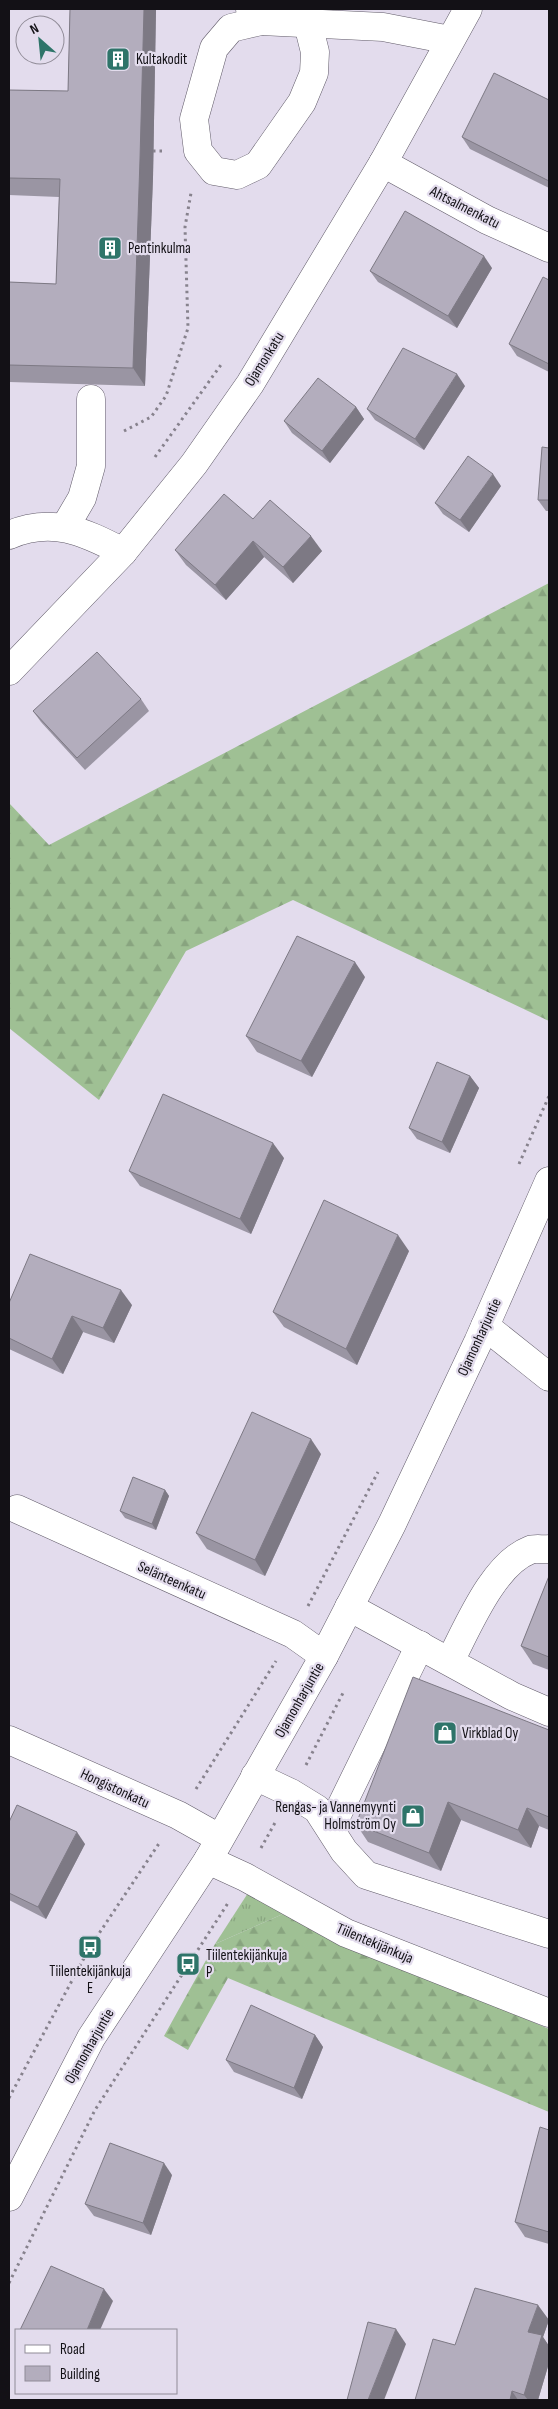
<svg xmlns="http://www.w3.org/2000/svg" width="558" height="2409" font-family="'Sofia Sans Condensed',sans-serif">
<defs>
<pattern id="grass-tufts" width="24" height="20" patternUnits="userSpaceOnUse" patternTransform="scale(1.25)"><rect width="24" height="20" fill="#9fc094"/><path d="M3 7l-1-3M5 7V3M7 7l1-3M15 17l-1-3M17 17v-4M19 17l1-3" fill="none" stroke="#88a47f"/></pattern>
<pattern id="forest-firs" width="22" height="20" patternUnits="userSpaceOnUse" patternTransform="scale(1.25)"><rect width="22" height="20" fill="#9fc094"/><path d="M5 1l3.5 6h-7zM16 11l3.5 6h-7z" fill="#88a47f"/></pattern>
</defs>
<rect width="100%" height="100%" fill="#e3dced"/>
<path fill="url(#grass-tufts)" d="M248,1893L283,1914L215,1944Z"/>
<g fill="url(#forest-firs)">
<path d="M549,583V1021L293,900L186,951L99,1100L9,1028V803L49,845Z"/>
<path d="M283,1914L549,2029V2112L228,1978L188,2050L164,2036L215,1944Z"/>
</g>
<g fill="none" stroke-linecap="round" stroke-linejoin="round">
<g stroke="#615b69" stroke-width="29">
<g id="minor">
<path d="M250,9L251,13L261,21L383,27L450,40"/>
<path d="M261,21L231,28L214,48L194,119L198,151L214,171L237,175L258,165L302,102L314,73L315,52L308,24"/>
<path d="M383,163L487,220L549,248"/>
<path d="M65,527L82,498L91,466V399"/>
<path d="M9,535C52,517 83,531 123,552"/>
<path d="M9,671L123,552L194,464L250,384L383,163L468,9"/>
<path d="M485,1326L549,1377"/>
<path d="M17,1509L293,1634L324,1656"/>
<path d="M349,1607L512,1696L549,1712"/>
<path d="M450,1661C467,1629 493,1564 530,1550C535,1548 544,1550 549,1549"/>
<path d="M9,1740L178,1815L219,1838"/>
<path d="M255,1776L291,1793L317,1809L344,1851L366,1875L549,1934"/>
<path d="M331,1827L420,1645"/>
<path d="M208,1860L245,1877L346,1933L549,2013"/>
</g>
</g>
<g stroke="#615b69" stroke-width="29">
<path id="major" d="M9,2197L91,2038L208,1860L324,1656L392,1524L478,1342L549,1181"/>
</g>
<g stroke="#87828d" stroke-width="3" stroke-dasharray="2.5 4" stroke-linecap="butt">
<path d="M153,151H166"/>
<path d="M124,431L151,417L166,396L188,328L185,227L191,193"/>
<path d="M155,457L223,362"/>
<path d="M519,1164L549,1096"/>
<path d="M308,1606L378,1472"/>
<path d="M306,1765L343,1693"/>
<path d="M196,1789L276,1661"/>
<path d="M261,1848L276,1821"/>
<path d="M9,2098L90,1947L160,1842"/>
<path d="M9,2283L95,2110L228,1903"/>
</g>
<use href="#minor" stroke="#fff" stroke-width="28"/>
<use href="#major" stroke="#fff" stroke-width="28"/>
</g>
<g fill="#9a95a3">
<path d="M70,9H156L153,177L145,386L9,382V282L56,284L59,197L9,195V90L68,91Z"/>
<path d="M549,100V188L470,149L462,137Z"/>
<path d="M492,268L457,328L378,282L370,271Z"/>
<path d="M549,280V372L517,356L509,344Z"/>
<path d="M465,386L424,450L375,420L367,409Z"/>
<path d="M356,407L364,419L330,463L292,433L284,421Z"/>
<path d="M549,448V511H546L538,500Z"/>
<path d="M501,486L469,532L443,514L435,503Z"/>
<path d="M253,519L322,551L293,583L264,557L226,600L186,565L175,550Z"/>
<path d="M141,699L149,711L85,770L41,722L33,711Z"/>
<path d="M365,977L312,1077L257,1052L246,1036Z"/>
<path d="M470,1076L479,1088L450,1153L417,1139L409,1128Z"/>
<path d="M284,1158L251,1234L140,1186L129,1171Z"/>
<path d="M409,1251L357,1365L284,1327L273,1312Z"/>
<path d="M9,1303L132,1305L114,1343L83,1332L63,1374L9,1349Z"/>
<path d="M321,1454L265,1576L207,1549L196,1533Z"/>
<path d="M165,1490L169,1496L156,1530L125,1518L120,1511Z"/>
<path d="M549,1576V1670L533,1664L521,1646Z"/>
<path d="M549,1730V1830L539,1826L531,1848L461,1820L441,1871L368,1842L356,1824Z"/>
<path d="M9,1822L85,1844L46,1919L9,1900Z"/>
<path d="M315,2035L323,2047L302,2099L234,2072L226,2060Z"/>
<path d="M549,2130V2244L525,2237L515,2222Z"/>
<path d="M172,2175L151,2235L94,2216L85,2204Z"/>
<path d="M549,2320L543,2337L549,2346V2363L538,2400H415L455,2345Z"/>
</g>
<g fill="#7d7984">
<path d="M144,9H156L153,177L145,386L133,368Z"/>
<path d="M484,256L492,268L457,328L448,316Z"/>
<path d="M457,374L465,386L424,450L415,439Z"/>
<path d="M356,407L364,419L330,463L322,451Z"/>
<path d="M493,474L501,486L469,532L460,520Z"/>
<path d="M311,536L322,551L293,583L283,567Z"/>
<path d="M253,541L264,557L226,600L215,585Z"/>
<path d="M355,962L365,977L312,1077L301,1061Z"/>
<path d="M470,1076L479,1088L450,1153L442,1142Z"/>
<path d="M273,1143L284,1158L251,1234L240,1219Z"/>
<path d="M398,1235L409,1251L357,1365L346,1349Z"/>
<path d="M121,1290L132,1305L114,1343L103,1328Z"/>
<path d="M72,1316L83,1332L63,1374L52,1359Z"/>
<path d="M311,1439L321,1454L265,1576L255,1560Z"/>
<path d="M165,1490L169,1496L156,1530L152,1524Z"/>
<path d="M448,1802L461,1820L441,1871L429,1853Z"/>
<path d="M527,1808L539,1826L531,1848L518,1830Z"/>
<path d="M77,1832L85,1844L46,1919L38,1907Z"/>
<path d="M315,2035L323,2047L302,2099L294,2088Z"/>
<path d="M164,2163L172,2175L151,2235L143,2223Z"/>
<path d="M104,2289L113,2301L100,2330H87Z"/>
<path d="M538,2305L549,2320L543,2337L549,2346V2363L538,2400H528L524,2395L528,2332Z"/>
<path d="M396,2329L406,2344L384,2400H368Z"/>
<path d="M512,2391L518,2400H510Z"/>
</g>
<g fill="#b3adbd" stroke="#7d7984">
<path d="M70,9H144L140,159L133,368L9,365V282L56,284L60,179L9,178V90L68,91Z"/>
<path d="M494,73L549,100V181L462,137Z"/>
<path d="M405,211L484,256L448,316L370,271Z"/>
<path d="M543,277L549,280V364L509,344Z"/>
<path d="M403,348L457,374L415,439L367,409Z"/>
<path d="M318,378L356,407L322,451L284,421Z"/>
<path d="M542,447L549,448V500H538Z"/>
<path d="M468,456L493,474L460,520L435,503Z"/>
<path d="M224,494L253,519L270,500L311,536L283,567L253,541L215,585L175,550Z"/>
<path d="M97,652L141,699L77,758L33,711Z"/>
<path d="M297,936L355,962L301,1061L246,1036Z"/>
<path d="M437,1062L470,1076L442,1142L409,1128Z"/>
<path d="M163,1094L273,1143L240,1219L129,1171Z"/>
<path d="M324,1200L398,1235L346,1349L273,1312Z"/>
<path d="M30,1254L121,1290L103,1328L72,1316L52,1359L9,1338V1303Z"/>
<path d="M252,1412L311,1439L255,1560L196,1533Z"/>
<path d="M133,1477L165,1490L152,1524L120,1511Z"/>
<path d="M549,1576V1657L521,1646Z"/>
<path d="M413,1677L549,1730V1817L527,1808L518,1830L448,1802L429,1853L356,1824Z"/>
<path d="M17,1805L77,1832L38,1907L9,1893V1822Z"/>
<path d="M251,2005L315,2035L294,2088L226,2060Z"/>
<path d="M540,2127L549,2130V2232L515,2222Z"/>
<path d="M110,2143L164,2163L143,2223L85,2204Z"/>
<path d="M51,2266L104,2289L87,2330H20Z"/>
<path d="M475,2288L538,2305L528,2332L542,2335L524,2395L512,2391L510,2400H415L433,2339L455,2345Z"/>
<path d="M368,2322L396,2329L368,2400H347Z"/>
</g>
<defs>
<g id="building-square" transform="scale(1.25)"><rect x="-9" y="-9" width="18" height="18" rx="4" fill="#2e7469" stroke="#e3dced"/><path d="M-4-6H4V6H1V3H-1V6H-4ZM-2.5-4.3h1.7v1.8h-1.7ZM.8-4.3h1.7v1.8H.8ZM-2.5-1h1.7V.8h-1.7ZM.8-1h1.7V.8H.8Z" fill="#fff"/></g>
<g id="shop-square" transform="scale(1.25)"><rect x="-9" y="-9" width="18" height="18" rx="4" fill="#2e7469" stroke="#e3dced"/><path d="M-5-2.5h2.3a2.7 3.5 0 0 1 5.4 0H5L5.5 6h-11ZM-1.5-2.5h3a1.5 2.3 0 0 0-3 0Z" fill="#fff"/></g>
<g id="bus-square" transform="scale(1.25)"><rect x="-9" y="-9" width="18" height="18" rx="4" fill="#2e7469" stroke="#e3dced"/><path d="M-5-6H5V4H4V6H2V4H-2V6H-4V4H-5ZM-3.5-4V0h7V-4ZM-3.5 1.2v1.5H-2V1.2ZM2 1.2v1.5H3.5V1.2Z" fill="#fff"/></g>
</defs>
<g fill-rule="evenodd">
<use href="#building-square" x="118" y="59"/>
<use href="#building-square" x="110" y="248"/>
<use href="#shop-square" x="445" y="1733"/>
<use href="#shop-square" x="413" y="1816"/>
<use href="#bus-square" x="90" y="1947"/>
<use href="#bus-square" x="188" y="1964"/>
</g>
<g text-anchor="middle" stroke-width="4.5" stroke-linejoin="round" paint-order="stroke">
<g font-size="15" fill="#131116" stroke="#e3dced" text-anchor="start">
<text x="136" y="64">Kultakodit</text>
<text x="128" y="253">Pentinkulma</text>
<text x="462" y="1738">Virkblad Oy</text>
<text x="396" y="1812" text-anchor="end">Rengas- ja Vannemyynti<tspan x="396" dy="17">Holmström Oy</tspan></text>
<text x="206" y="1960">Tiilentekijänkuja<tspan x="206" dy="17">P</tspan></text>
<text x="90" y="1976" text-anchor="middle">Tiilentekijänkuja<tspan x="90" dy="17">E</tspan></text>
</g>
<g font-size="15" fill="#131116" stroke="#e3dced">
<text transform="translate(465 207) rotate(27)" y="5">Ahtsalmenkatu</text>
<text transform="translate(264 359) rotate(-58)" y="5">Ojamonkatu</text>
<text transform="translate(479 1337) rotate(-65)" y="5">Ojamonharjuntie</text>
<text transform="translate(172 1580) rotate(24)" y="5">Selänteenkatu</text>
<text transform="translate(299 1700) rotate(-60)" y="5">Ojamonharjuntie</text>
<text transform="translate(115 1788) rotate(25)" y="5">Hongistonkatu</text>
<text transform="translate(375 1943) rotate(23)" y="5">Tiilentekijänkuja</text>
<text transform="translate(89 2046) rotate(-60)" y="5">Ojamonharjuntie</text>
</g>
</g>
<rect width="558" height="2409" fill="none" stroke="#131116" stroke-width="20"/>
<rect x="15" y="2329" width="162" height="65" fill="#e3dced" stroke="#908b97"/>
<rect x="25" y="2345" width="25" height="8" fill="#ffffff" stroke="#908b97"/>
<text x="60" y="2354" font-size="15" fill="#131116">Road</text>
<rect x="25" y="2366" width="25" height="15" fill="#b3adbd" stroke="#908b97"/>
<text x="60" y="2379" font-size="15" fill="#131116">Building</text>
<g transform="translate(40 40) rotate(333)"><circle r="24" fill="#e3dced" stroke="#908b97"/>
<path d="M0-4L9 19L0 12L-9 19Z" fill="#2e7469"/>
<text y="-8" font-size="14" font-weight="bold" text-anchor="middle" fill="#131116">N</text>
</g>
</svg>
